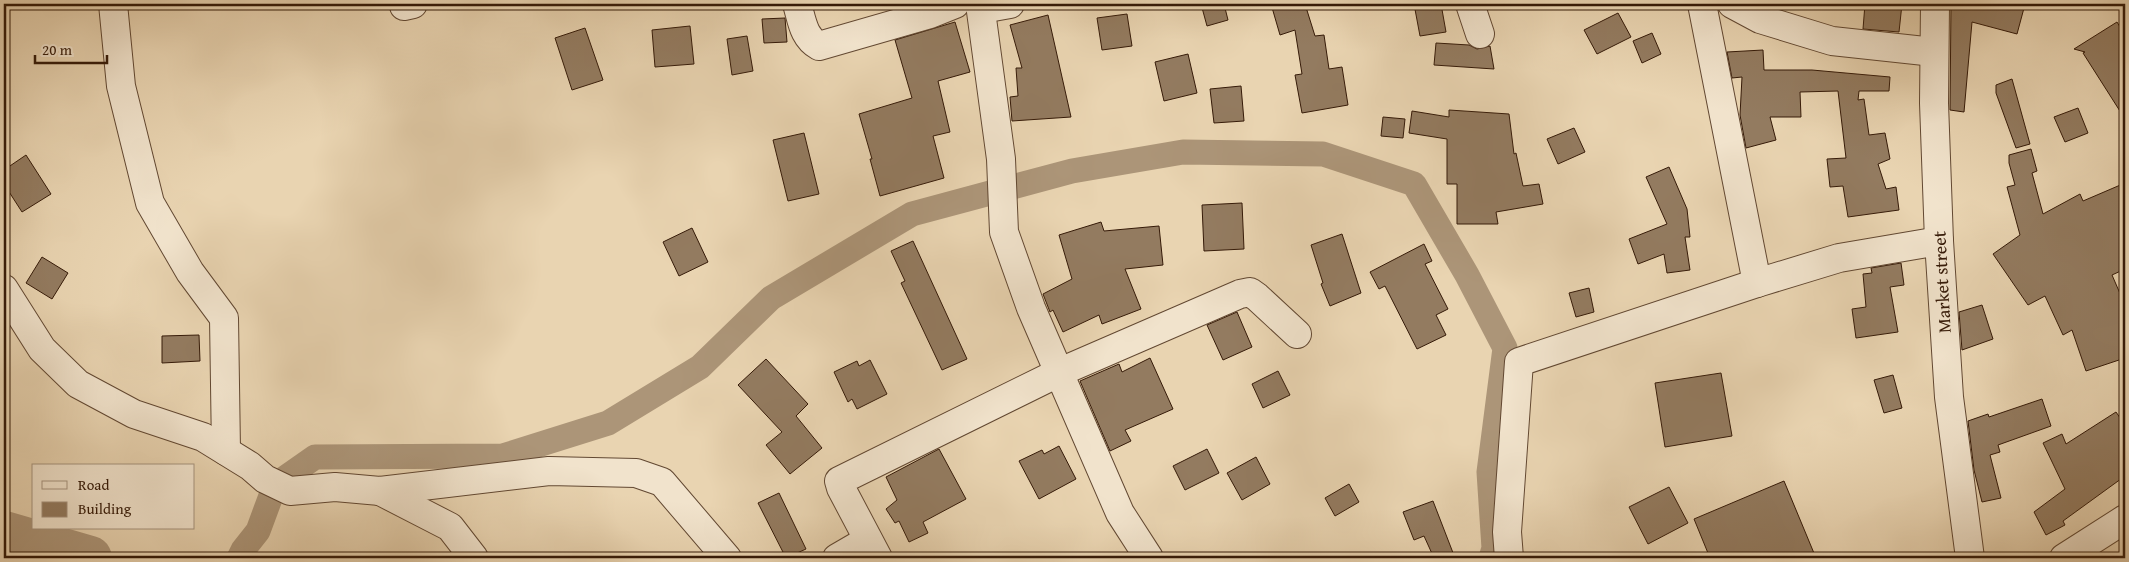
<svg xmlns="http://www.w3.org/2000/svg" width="2129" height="562" font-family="'Gentium Book Plus',serif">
<rect width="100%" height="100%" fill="#e9d4b1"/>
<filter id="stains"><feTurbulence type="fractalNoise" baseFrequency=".004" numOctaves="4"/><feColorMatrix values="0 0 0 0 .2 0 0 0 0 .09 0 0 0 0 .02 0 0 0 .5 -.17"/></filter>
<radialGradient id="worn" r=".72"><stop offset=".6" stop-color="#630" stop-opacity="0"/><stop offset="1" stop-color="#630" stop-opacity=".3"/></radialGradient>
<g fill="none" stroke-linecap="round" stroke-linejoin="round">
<path stroke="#ac9578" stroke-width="25" d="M239,558L243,550L258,531L275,485L315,457L503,456L608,423L700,367L771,298L912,214L1072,171L1183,152L1323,154L1414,184L1467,275L1505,348L1489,472L1494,548L1491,558"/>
<path stroke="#ac9578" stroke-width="44" d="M4,533L90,558"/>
</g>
<g fill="#937b60" stroke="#351a08">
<path d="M1201,4H1224L1228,20L1207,26Z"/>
<path d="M1271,4H1305L1315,36L1324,35L1329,69L1342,67L1348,105L1302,113L1295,75L1302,74L1295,30L1280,35Z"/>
<path d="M1414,4H1441L1446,32L1420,36Z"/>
<path d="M1865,4H1902L1899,32L1863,29Z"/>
<path d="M1951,4H2007L2024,8L2017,34L1972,22L1964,112L1950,110Z"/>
<path d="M1618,13L1631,37L1597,54L1584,30Z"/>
<path d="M1127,14L1132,46L1102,50L1097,18Z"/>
<path d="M1048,15L1071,117L1012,121L1010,97L1018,96L1016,68H1022L1010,25Z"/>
<path d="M785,18L787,42L764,43L762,19Z"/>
<path d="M955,22L970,72L938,81L950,132L933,136L944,178L880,196L870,159H872L859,114L912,98L895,40Z"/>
<path d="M2117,22L2125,35V119L2083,53L2085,52L2074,49Z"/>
<path d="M690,26L694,64L655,67L652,30Z"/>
<path d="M585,28L603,80L572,90L555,38Z"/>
<path d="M1652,33L1661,54L1642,63L1633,41Z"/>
<path d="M747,36L753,71L732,75L727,39Z"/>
<path d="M1436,43L1469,45L1477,49L1490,46L1494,69L1434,65Z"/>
<path d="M1763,50L1764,70H1812L1890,77L1889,91H1859L1858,100L1864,99L1869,135L1885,133L1890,159L1878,164L1886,189L1896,187L1899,210L1848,217L1843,186L1830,187L1827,159L1846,158L1838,91L1800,92L1801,117H1770L1776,140L1746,148L1740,115L1742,77L1732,78L1727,52Z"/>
<path d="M1188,54L1197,93L1164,101L1155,62Z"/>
<path d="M2012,79L2030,144L2016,148L1996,93V85Z"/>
<path d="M1241,86L1244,121L1214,123L1210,89Z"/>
<path d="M2078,108L2088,133L2065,142L2054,117Z"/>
<path d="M1449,110L1509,114L1514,154L1516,153L1523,186L1539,184L1543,204L1496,212L1498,224H1457V184H1447V139L1409,133L1412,111L1449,117Z"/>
<path d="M1383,117L1405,119L1403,138L1381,136Z"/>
<path d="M1574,128L1585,152L1558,164L1547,139Z"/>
<path d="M804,133L819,194L788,201L773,140Z"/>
<path d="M2031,149L2037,171L2032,173L2043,214L2080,194L2083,201L2125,183V269L2112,275L2125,305V358L2086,371L2072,330L2063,335L2045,296L2028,305L1993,254L2020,235L2007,187L2015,185L2009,163V155Z"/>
<path d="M26,155L51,194L22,212L4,184V170Z"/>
<path d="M1669,167L1687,209L1690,237H1685L1690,270L1667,273L1664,254L1638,264L1629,239L1667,224L1646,177Z"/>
<path d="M1242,203L1244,249L1204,251L1202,205Z"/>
<path d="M1101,222L1104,231L1159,226L1163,265L1125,269L1141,309L1102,324L1099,315L1063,332L1053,310L1050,312L1043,294L1072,279L1059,235Z"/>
<path d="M692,228L708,262L679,276L663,242Z"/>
<path d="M1342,234L1361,293L1330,306L1321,284L1323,283L1311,245Z"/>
<path d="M913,241L967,359L942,370L901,283L905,281L891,251Z"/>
<path d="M1424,244L1432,261L1425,264L1448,309L1436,315L1446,335L1417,349L1385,286L1379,289L1370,272Z"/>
<path d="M42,257L68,273L52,299L26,283Z"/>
<path d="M1901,263L1904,285L1890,287L1898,332L1856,338L1852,309L1866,307L1863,274L1872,273L1871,268Z"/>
<path d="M1589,288L1594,312L1576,317L1569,293Z"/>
<path d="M1982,305L1993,339L1962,350L1959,312Z"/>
<path d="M1237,312L1252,347L1223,360L1207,325Z"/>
<path d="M199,335L200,361L162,363V336Z"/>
<path d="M1150,358L1173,409L1125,430L1131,441L1110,451L1080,381L1119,364L1122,372Z"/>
<path d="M766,359L808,404L796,416L822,448L790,474L766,445L782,432L738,385Z"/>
<path d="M870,360L887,394L857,409L852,399L848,402L834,372L857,361L859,366Z"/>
<path d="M1278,371L1290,395L1263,408L1252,384Z"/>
<path d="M1721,373L1732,436L1665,447L1655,383Z"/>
<path d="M1893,375L1902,408L1884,413L1874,380Z"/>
<path d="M2042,399L2051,426L1998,445L2000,452L1990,455L2001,498L1982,502L1974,470L1968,421L1988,414L1989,417Z"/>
<path d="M2116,412L2125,425V476L2063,521L2065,525L2046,535L2034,512L2065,489L2043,443L2062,434L2066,444Z"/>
<path d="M1059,446L1076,479L1039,499L1019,461L1042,450L1044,454Z"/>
<path d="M939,449L966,499L923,522L928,533L909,542L899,521L895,523L886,509L897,500L886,477Z"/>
<path d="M1207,449L1219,473L1185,490L1173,466Z"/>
<path d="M1256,457L1270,484L1242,500L1227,473Z"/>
<path d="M1784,481L1816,558H1710L1694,519Z"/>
<path d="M1349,484L1359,502L1335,516L1325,498Z"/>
<path d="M1669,487L1688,523L1648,544L1629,507Z"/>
<path d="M779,493L806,549L786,558L758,503Z"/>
<path d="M1433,501L1455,558H1434L1424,536L1414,540L1403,512Z"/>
</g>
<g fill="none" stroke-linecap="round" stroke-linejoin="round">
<g stroke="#624832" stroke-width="30">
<g id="minor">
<path d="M113,4L121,86L150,203L190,272L224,318L226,451"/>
<path d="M797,4C802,20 803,37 819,46L930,14L955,4"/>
<path d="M980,4L1001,159L1004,232L1031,308L1120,513L1149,558"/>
<path d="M1470,4L1480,34"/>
<path d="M1702,4L1757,283L1839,258L1939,241"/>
<path d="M1732,4L1760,19L1832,41L1934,52"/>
<path d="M1935,4L1934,103L1939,241L1949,397L1970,558"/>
<path d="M404,6L413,4"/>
<path d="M982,9L1010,4"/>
<path d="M4,289L42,349L78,384L134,414L203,437L250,466L265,479L290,491L335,487L380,491L549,471L636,473L662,482L727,558"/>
<path d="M380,491L450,527L474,558"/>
<path d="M837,558L868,540"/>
<path d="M878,558L841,488L839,481L1060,372L1240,294L1250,292L1257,297L1297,334"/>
<path d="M1509,558L1507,532L1519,362L1757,283"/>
<path d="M2064,558L2125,519"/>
</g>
</g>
<use href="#minor" stroke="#f1e3cc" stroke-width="28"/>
</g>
<g text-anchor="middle" stroke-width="4.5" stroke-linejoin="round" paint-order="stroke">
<g font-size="18" fill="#351a08" stroke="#f1e3cc">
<text transform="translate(1942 282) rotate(-93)" y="6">Market street</text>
</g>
</g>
<rect width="2129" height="562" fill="none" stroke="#e9d4b1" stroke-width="20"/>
<rect x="5" y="5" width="2119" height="552" fill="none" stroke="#351a08" stroke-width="2.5"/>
<rect x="10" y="10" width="2109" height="542" fill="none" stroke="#351a08"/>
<rect x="32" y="464" width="162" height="65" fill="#f1e3cc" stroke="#a6937e"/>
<rect x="42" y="481" width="25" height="8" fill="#f1e3cc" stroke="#a6937e"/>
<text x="78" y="490" font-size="15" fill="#351a08">Road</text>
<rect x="42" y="502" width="25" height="15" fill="#937b60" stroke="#a6937e"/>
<text x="78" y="514" font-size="15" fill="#351a08">Building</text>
<path d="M35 55v8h72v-8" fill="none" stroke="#351a08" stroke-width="2.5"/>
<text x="42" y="55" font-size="15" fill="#351a08" stroke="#f1e3cc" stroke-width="4" paint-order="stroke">20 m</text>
<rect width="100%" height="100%" filter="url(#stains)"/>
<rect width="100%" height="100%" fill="url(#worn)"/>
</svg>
